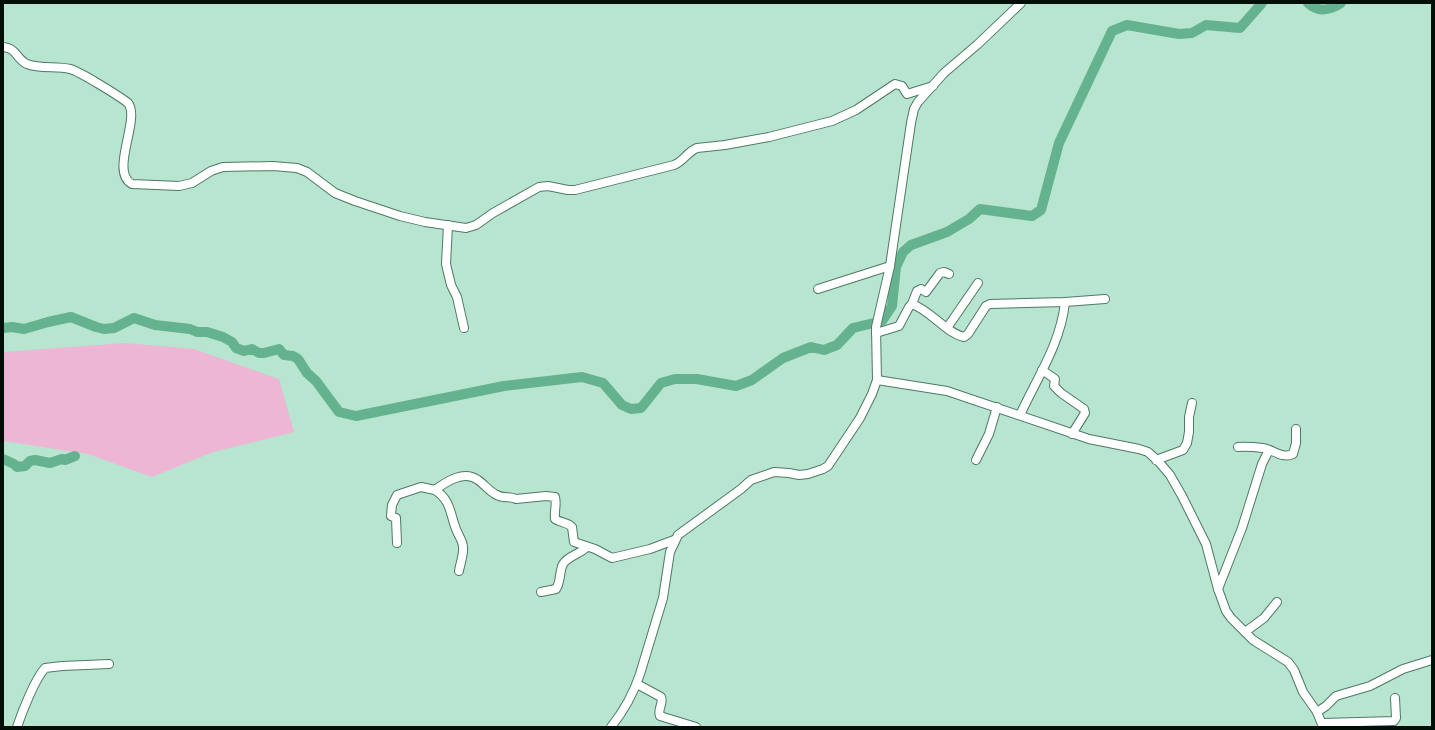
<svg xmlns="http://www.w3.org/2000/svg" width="1435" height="730" font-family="Roboto,sans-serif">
<rect width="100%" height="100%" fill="#b7e5cf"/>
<path fill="#edb6d4" d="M125,343L194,349L279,379L294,432L213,452L152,477L88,454L3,441V352Z"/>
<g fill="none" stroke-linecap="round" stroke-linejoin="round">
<g stroke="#64b290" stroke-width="10">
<path d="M1308,3C1318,13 1331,10 1341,3"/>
<path d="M3,328L12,327L24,329L48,322L71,317L96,327L104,329L114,328L134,318L155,325L190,329L197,332H207L223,337L232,342L236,348L244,351L252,349L259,353H264L279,349L284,355L293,356L298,359L307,373L316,381L339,412L356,416L504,386L582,377L603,383L622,405L631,409L641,408L661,383L675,379H697L736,386L752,380L783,358L811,347L824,350L837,345L853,328L882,321L892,306L896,267L903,252L911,245L947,232L969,219L980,209L1032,216L1041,210L1059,143L1112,31L1127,25L1179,34L1192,33L1206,25L1240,28L1262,3"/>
<path d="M3,459L14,464L17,467L25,466L30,461L35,460L50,463L62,459L65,460L75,456"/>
</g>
<g stroke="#4e7966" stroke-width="10">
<g id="minor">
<path d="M3,47C17,48 16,59 27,64C40,69 56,66 70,69C79,71 119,96 128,103C141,119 109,172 132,184L179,186L192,183L211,171L223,167L273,166L297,168L307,172L335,193L355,201L400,216L425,222L466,228L476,225L493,213L539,187L548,186L568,190H575L674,165C684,161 687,152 697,148L725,145L769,137L832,121L856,110L895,84L902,86L907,94L933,86"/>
<path d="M448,225L446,264L451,285L457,297L464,328"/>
<path d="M818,289L890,266"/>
<path d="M912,304L917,291L921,289L926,292L940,273L944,272L949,274"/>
<path d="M947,328L978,283"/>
<path d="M876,333L899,326L909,307L912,304C930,310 946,333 964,337L968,334L986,306L990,304L1065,302L1105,299"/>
<path d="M1042,370L1055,379L1054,386L1061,393L1084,409L1085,413L1072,434"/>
<path d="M877,380L947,391L1089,439L1139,449L1148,452L1159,462L1170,475L1182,496L1206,544L1218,589L1226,611L1231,618L1253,640L1288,662L1294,670L1303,692L1317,712L1323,727"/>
<path d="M1020,415C1037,378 1061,343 1065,302"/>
<path d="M1238,447C1246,446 1255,447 1263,448C1274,450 1282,459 1293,454L1296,443V429"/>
<path d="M976,460L989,434L997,407"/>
<path d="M1156,460L1183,450L1187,443L1189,432V417L1192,403"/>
<path d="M435,490C451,500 450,514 456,529C458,535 463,541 463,547C464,554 460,564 459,571"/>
<path d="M397,543L396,518L391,516L392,505L397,495L421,487L435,490C447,481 464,470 478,480C484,484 489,491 495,494C504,500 508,495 516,499L546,496L555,497C557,504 554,512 555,519C561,523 567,522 572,527L574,542L595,549L612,558L650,549L674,540"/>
<path d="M1218,589L1242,528L1262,464L1269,450"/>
<path d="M541,592L556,589C561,582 559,572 563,564C568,556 580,554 587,547"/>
<path d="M1245,632L1264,618L1277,602"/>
<path d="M637,684L661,697C664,703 657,709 660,716L696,727"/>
<path d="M1317,712L1326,706L1336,696L1370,686L1403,669L1432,660"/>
<path d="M1323,723L1394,721L1396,718L1395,698"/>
<path d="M17,727C22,712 35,679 45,668L62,666L109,664"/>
<path d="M611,727C623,712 634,692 640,674L663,598L670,552L678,535L741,489L751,480L774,472L789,473L799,475L808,474L823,469L828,466L860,418L872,394L877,380L876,327L890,266L911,123L914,109L918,102L944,73L978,44L1021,3"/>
</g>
</g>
<use href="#minor" stroke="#fff" stroke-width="8"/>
</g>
<rect width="1435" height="730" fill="none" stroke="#010f08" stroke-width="8"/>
</svg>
